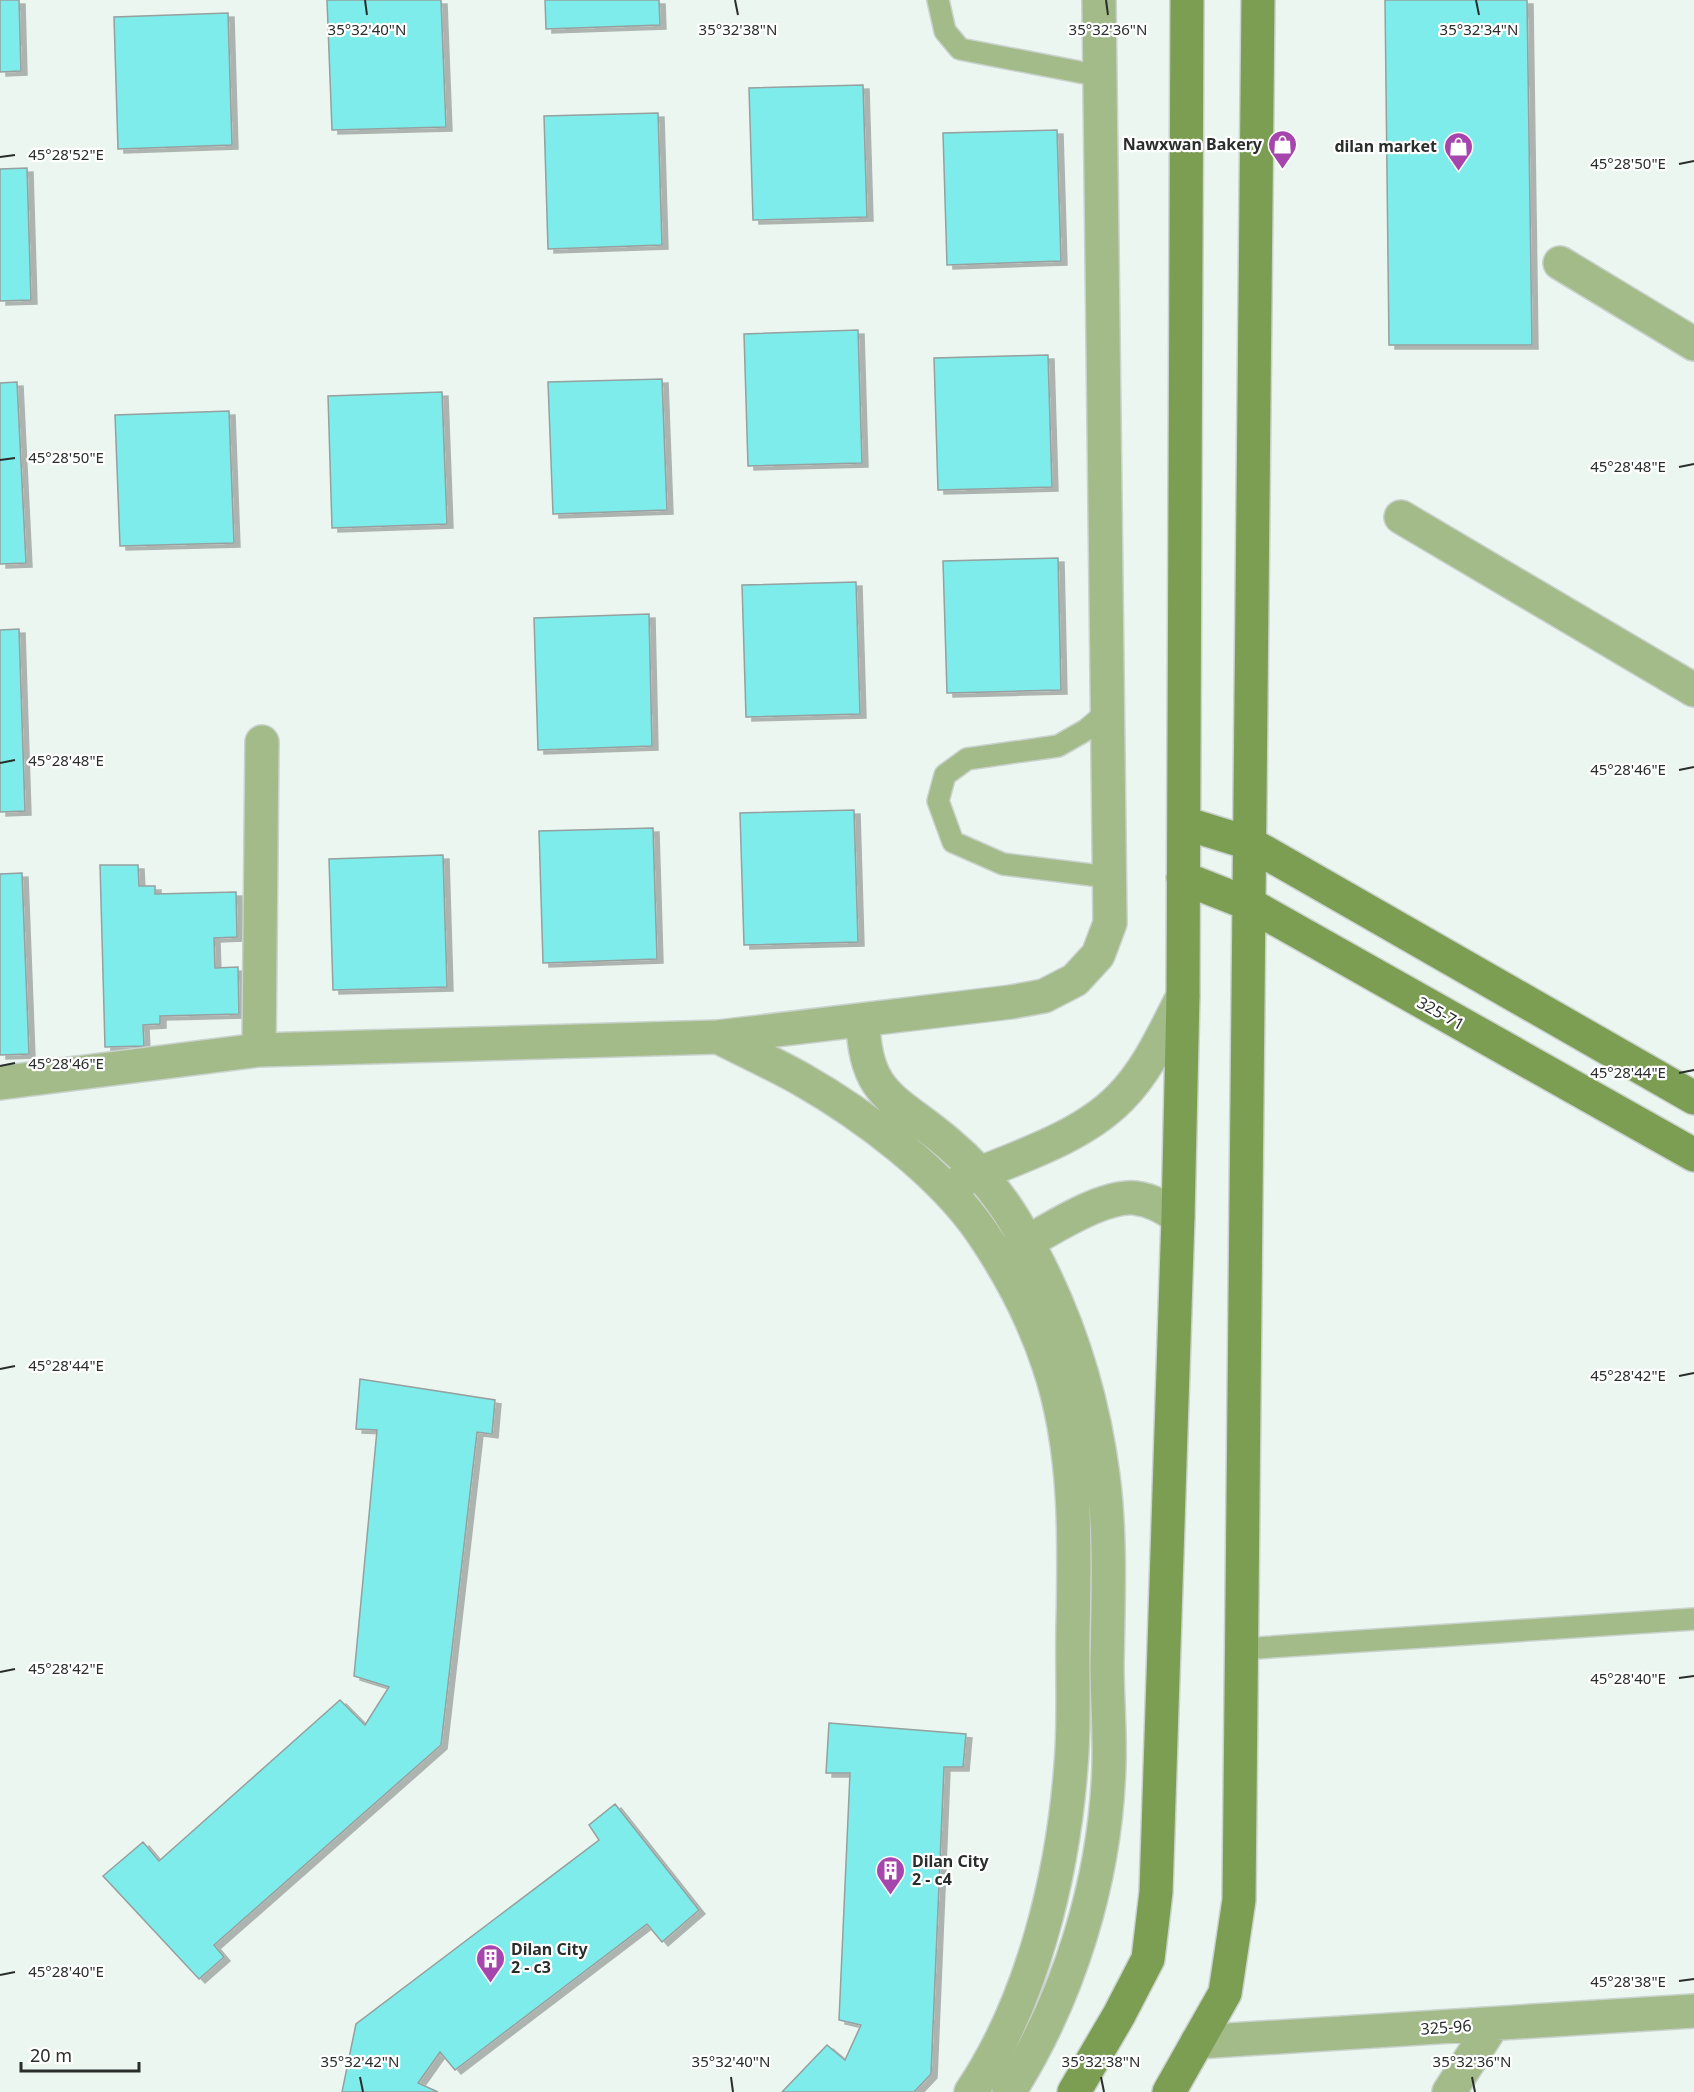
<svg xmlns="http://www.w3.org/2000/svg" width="1694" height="2092" viewBox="0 0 1694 2092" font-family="'Noto Sans',sans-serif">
	<defs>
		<filter id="shadow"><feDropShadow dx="6" dy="4" stdDeviation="0" flood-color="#0004"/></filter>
	</defs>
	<rect width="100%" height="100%" fill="#ecf6f0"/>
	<path fill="#7eeceb" stroke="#95a09f" stroke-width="1.5" filter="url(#shadow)" d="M0,0H19L21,71L0,72Z
		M327,0H441L446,127L332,130Z
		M545,0H659L660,25L546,29Z
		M1385,0H1527L1532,345H1389Z
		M228,13L232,145L118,149L114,17Z
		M863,85L867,217L753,220L749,88Z
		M658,113L662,245L548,249L544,116Z
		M1057,130L1061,261L947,265L943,133Z
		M27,168L31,300L0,301V169Z
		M858,330L862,463L748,466L744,334Z
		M1048,355L1052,487L938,490L934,358Z
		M662,379L667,510L553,514L548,382Z
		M17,382L26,563L0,564V383Z
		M442,392L447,524L332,528L328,396Z
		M229,411L234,543L120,546L115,415Z
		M1058,558L1061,690L947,693L943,561Z
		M856,582L860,714L746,717L742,585Z
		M649,614L652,746L538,750L534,618Z
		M19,629L25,811L0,812V630Z
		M854,810L858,942L744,945L740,813Z
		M653,828L657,959L543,963L539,831Z
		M443,855L447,987L333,990L329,859Z
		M100,865H138L139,886H155V894L236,892L237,937L214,938L215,968L238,967L239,1014L160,1016V1024L143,1025L144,1046L105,1047Z
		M22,873L29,1054L0,1055V874Z
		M360,1379L495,1400L492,1434L477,1432L441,1745L214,1945L224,1957L199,1979L103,1876L143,1842L159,1861L340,1700L365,1725L389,1687L354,1676L377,1430L356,1429Z
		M829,1723L966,1734L963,1767H944L931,2074L914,2092H782L827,2045L845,2060L861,2025L839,2020L850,1773H826Z
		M615,1804L699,1910L662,1942L647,1924L455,2070L440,2052L418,2083L438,2092H342L356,2024L599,1840L589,1825Z"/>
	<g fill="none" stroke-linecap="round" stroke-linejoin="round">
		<defs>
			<path id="lane" d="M938,0L945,31L960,49L1100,76
				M1107,712L1086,730L1058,746L967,759L945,775L938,801L953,842L1003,864L1108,877
				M1241,1649L1694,1619"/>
			<path id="street" d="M1560,263L1694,344
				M1401,517L1694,690
				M863,1020C864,1097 897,1099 948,1143C973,1164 995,1189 1013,1218C1061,1297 1091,1384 1103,1476C1111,1538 1108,1602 1107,1664C1107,1697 1110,1731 1109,1764C1106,1878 1070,1996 1009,2092
				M718,1037C746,1051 774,1064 801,1079C864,1115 942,1173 983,1234C1010,1274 1034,1320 1049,1366C1077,1449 1075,1543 1073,1629C1072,1674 1075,1720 1071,1765C1063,1874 1033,2000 971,2092
				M259,1050L262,742
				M0,1083L259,1050L718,1037L1011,1002L1044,996L1075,980L1098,955L1110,923L1099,0
				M961,1181C1012,1159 1080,1139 1120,1098C1148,1070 1165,1031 1183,996
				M1007,1254C1040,1236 1099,1195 1135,1198C1152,1200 1165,1208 1178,1217
				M1197,2042L1694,2011
				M1449,2092L1493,2024"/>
			<path id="secondary" d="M1184,823L1249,843L1694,1098
				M1183,878L1249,904L1694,1155
				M1074,2092L1119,2015L1148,1959L1156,1892L1178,1217L1183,996L1187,0
				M1169,2092L1225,1993L1239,1900L1258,0"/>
		</defs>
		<use href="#lane" stroke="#c9d2cd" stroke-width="24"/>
		<use href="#street" stroke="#c9d2cd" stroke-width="36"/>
		<use href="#secondary" stroke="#c9d2cd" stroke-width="36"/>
		<use href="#lane" stroke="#a3ba89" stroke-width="21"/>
		<use href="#street" stroke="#a3ba89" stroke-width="33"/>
		<use href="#secondary" stroke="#7c9e52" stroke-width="33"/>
	</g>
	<path fill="none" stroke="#292d2b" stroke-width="2" d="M365,0L367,15M735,0L738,15M1106,0L1108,15M1476,0L1479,15M0,157L15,155M1679,164L1694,161M0,460L15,458M1679,467L1694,464M0,763L15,760M1679,770L1694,767M0,1066L15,1063M1679,1073L1694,1070M0,1369L15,1366M1679,1376L1694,1373M0,1672L15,1669M1679,1678L1694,1676M0,1975L15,1972M1679,1981L1694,1979M360,2077L363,2092M731,2077L733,2092M1101,2077L1104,2092M1472,2077L1475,2092"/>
	<defs>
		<symbol id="shop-pin" viewBox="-11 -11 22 30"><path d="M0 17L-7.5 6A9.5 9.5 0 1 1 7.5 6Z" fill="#a645ac" stroke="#fff"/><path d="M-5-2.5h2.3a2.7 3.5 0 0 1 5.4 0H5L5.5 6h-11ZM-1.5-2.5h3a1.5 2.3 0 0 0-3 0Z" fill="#fff"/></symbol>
		<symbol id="building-pin" viewBox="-11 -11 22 30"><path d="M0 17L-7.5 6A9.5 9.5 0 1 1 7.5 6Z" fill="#a645ac" stroke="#fff"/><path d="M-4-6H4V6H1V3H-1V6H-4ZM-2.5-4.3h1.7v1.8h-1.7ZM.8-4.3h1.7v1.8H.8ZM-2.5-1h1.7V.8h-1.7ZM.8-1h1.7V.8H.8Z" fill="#fff"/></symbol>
	</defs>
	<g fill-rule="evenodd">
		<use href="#shop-pin" x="1266" y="128" width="33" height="45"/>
		<use href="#shop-pin" x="1442" y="130" width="33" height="45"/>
		<use href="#building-pin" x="874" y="1854" width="33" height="45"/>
		<use href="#building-pin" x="474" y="1942" width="33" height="45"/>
	</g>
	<g text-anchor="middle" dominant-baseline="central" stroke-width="4.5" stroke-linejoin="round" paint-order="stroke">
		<g font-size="16" font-weight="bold" fill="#292d2b" stroke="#fff" text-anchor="end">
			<text x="1262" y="144">Nawxwan Bakery</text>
			<text x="1437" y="146">dilan market</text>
			<text x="912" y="1861" text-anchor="start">Dilan City<tspan x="912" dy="18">2 - c4</tspan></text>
			<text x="511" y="1949" text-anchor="start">Dilan City<tspan x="511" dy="18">2 - c3</tspan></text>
		</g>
		<g font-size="16" fill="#292d2b" stroke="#fff">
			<text transform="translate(1441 1013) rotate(29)">325-71</text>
			<text transform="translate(1446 2027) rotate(-4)">325-96</text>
		</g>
	</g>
	<g font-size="15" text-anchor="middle" fill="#292d2b" stroke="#fff" stroke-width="4.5" stroke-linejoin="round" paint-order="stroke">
		<text x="1479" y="35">35°32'34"N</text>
		<text x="367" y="35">35°32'40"N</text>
		<text x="738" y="35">35°32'38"N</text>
		<text x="1108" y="35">35°32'36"N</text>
		<text x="66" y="160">45°28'52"E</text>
		<text x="1628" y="169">45°28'50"E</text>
		<text x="66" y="463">45°28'50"E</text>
		<text x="1628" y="472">45°28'48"E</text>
		<text x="66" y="766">45°28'48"E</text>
		<text x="1628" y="775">45°28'46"E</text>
		<text x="66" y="1069">45°28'46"E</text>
		<text x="1628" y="1078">45°28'44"E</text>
		<text x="66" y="1371">45°28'44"E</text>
		<text x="1628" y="1381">45°28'42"E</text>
		<text x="66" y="1674">45°28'42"E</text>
		<text x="1628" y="1684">45°28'40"E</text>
		<text x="66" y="1977">45°28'40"E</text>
		<text x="1628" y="1987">45°28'38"E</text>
		<text x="360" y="2067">35°32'42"N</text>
		<text x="731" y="2067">35°32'40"N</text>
		<text x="1101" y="2067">35°32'38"N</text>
		<text x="1472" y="2067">35°32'36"N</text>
	</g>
	<path d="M21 2062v9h118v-9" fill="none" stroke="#292d2b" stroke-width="3"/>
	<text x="30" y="2062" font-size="18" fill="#292d2b" stroke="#ffffff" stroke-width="4.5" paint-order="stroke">20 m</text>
</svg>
